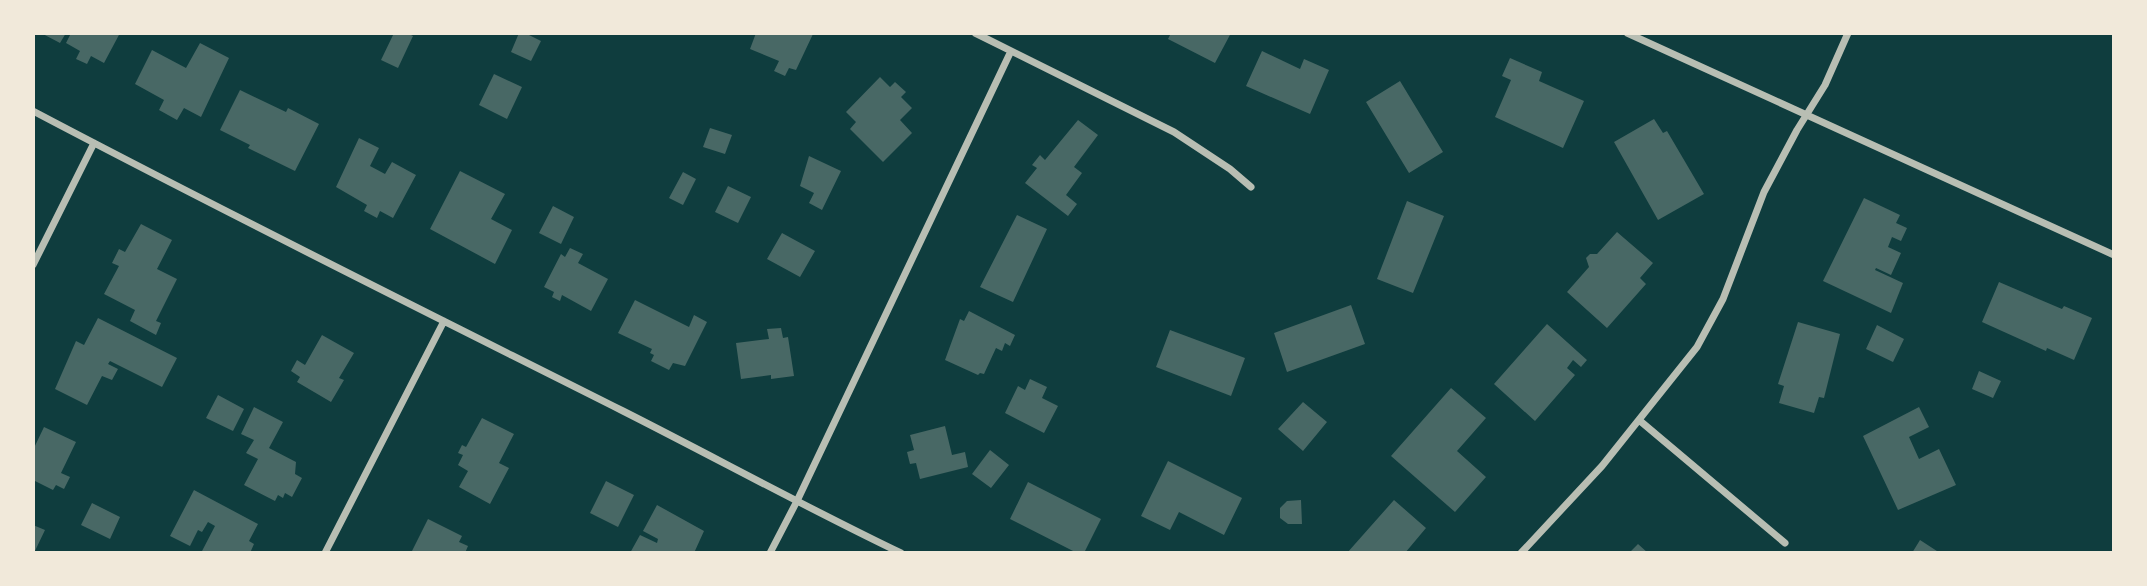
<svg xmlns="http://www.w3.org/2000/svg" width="2147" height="586" viewBox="0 0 2147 586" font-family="'Source Sans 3',sans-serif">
	<rect width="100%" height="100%" fill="#0f3d3e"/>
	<path fill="#486865" d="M41,33H66L60,43Z
		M71,33H120L104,63L91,56L87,64L76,59L80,51L66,43Z
		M394,33H407L413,36L398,68L381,60Z
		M519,33H525L541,41L531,61L511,52Z
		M756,33H811L813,34L796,70L789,68L785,76L774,71L779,61L750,49Z
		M1171,33H1231L1215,63L1168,39Z
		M200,43L229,58L201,117L184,108L177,120L159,110L164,100L135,84L152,50L186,68Z
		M1262,51L1300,69L1304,59L1329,70L1310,114L1246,86Z
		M1510,58L1542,72L1539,81L1584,101L1563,148L1495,117L1511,80L1502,76Z
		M494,74L522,87L507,119L479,105Z
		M880,77L890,87L895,82L906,92L901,97L912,108L900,120L912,133L883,162L850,129L856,122L846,112Z
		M1400,81L1443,152L1409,173L1366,102Z
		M240,90L286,112L288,108L319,124L295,171L248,148L250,145L220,130Z
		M1654,119L1663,133L1667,131L1704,194L1658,220L1614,142Z
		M1078,120L1098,135L1074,167L1082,173L1066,195L1077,204L1068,216L1025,183L1037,168L1032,165L1040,155L1045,160Z
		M710,128L732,135L725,154L703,147Z
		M359,138L379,148L370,166L385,174L392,162L416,175L393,218L380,211L377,218L364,211L367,205L336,187Z
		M809,156L841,171L822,210L809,203L814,193L800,186Z
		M460,171L505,194L491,219L512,230L495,264L430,229Z
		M683,172L696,179L683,205L669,198Z
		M728,186L751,197L738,223L715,212Z
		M1864,198L1900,215L1896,223L1907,228L1901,241L1892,237L1888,247L1901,253L1891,275L1876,268L1875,270L1903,283L1891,313L1823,281Z
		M1407,201L1444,216L1413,293L1377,279Z
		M553,206L574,217L561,244L539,233Z
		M1017,215L1047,229L1013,302L980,287Z
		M141,224L172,240L157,269L177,279L156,321L161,323L156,335L130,321L135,310L104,294L119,266L112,263L119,249L125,252Z
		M1617,232L1653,263L1640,278L1646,284L1607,328L1567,292L1589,267L1586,258L1590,254H1597Z
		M782,233L815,251L800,277L767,259Z
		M570,248L583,254L578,263L608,279L591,311L562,295L560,301L552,297L554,292L544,287L561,254L565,257Z
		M1999,282L2062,309L2064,306L2092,318L2074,360L2047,348L2046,351L1982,322Z
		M635,300L689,327L694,315L707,322L685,366L673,363L669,370L651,361L654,355L650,353L652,349L618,333Z
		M1351,305L1365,344L1287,372L1274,333Z
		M969,311L1015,335L1010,346L1005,343L1002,351L996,348L984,374L980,373L978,375L945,360L960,319L964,321Z
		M98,318L177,358L162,387L110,361L108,364L118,369L112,380L102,376L87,405L55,389L76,341L84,345Z
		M1798,322L1840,334L1824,398L1819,397L1814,413L1779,403L1784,386L1778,384Z
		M1547,324L1587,360L1581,367L1573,360L1567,368L1575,375L1535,421L1494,384Z
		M1877,325L1904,339L1893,362L1866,349Z
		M781,328L783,338L788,337L794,376L771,379V375L741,379L736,343L769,339L767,329Z
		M1170,330L1245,358L1231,396L1156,367Z
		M322,335L354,353L339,378L344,380L331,402L297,382L300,377L291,371L297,360L305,365Z
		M1979,371L2001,381L1993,398L1972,389Z
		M1030,379L1047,387L1042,398L1058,406L1044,433L1005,413L1018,386L1025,390Z
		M1451,388L1486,418L1457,451L1486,477L1455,512L1391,456Z
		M218,395L244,409L233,431L206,418Z
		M1303,402L1327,422L1303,451L1278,429Z
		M254,407L283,422L269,448L296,462L295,474L302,478L292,497L285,493L283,498L278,495L275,501L244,485L258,459L246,453L254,440L241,434Z
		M1919,407L1929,427L1909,437L1919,459L1939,449L1956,485L1898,510L1863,436Z
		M482,418L514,434L499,463L509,468L490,504L459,487L468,471L458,465L463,455L458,453L462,445L466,447Z
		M945,426L952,455L965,452L968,467L920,479L916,463L910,464L907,452L914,450L910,435Z
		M44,427L76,442L61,473L70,477L64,489L56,485L53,490L33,480V450Z
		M990,450L1009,465L991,488L972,474Z
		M1168,461L1242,498L1224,535L1179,512L1170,530L1141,516Z
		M606,481L634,495L618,527L590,513Z
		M1028,482L1101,519L1084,553H1077L1010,519Z
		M194,490L258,524L249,541L254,544L250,553H201L215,526L208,522L202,532L198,530L190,546L170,536Z
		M1301,500L1302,524H1288L1280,518V508L1287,501Z
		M1394,500L1426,528L1405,553H1347Z
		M92,503L120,517L110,539L81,525Z
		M657,505L704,531L694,553H630L640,535L657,543L658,539L643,531Z
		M428,519L462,536L459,542L468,546L465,553H411Z
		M33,525L45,530L34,553H33Z
		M1920,540L1940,553H1912Z
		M1638,544L1648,553H1629Z"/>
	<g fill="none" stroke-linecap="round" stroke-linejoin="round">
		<path stroke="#b8beb3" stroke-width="7" d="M975,33L1174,132L1230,169L1251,187
			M1627,33L2114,255
			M33,111C228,214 426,312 623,411C716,458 807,508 901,553
			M33,265L94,143
			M1639,420L1785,543
			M325,553L444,321
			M770,553L797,501L1011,51
			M1521,553L1602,466L1697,347L1723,299L1764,192L1797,130L1825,85L1848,33"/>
	</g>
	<rect width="2147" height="586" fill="none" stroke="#f1e9da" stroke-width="70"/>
</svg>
